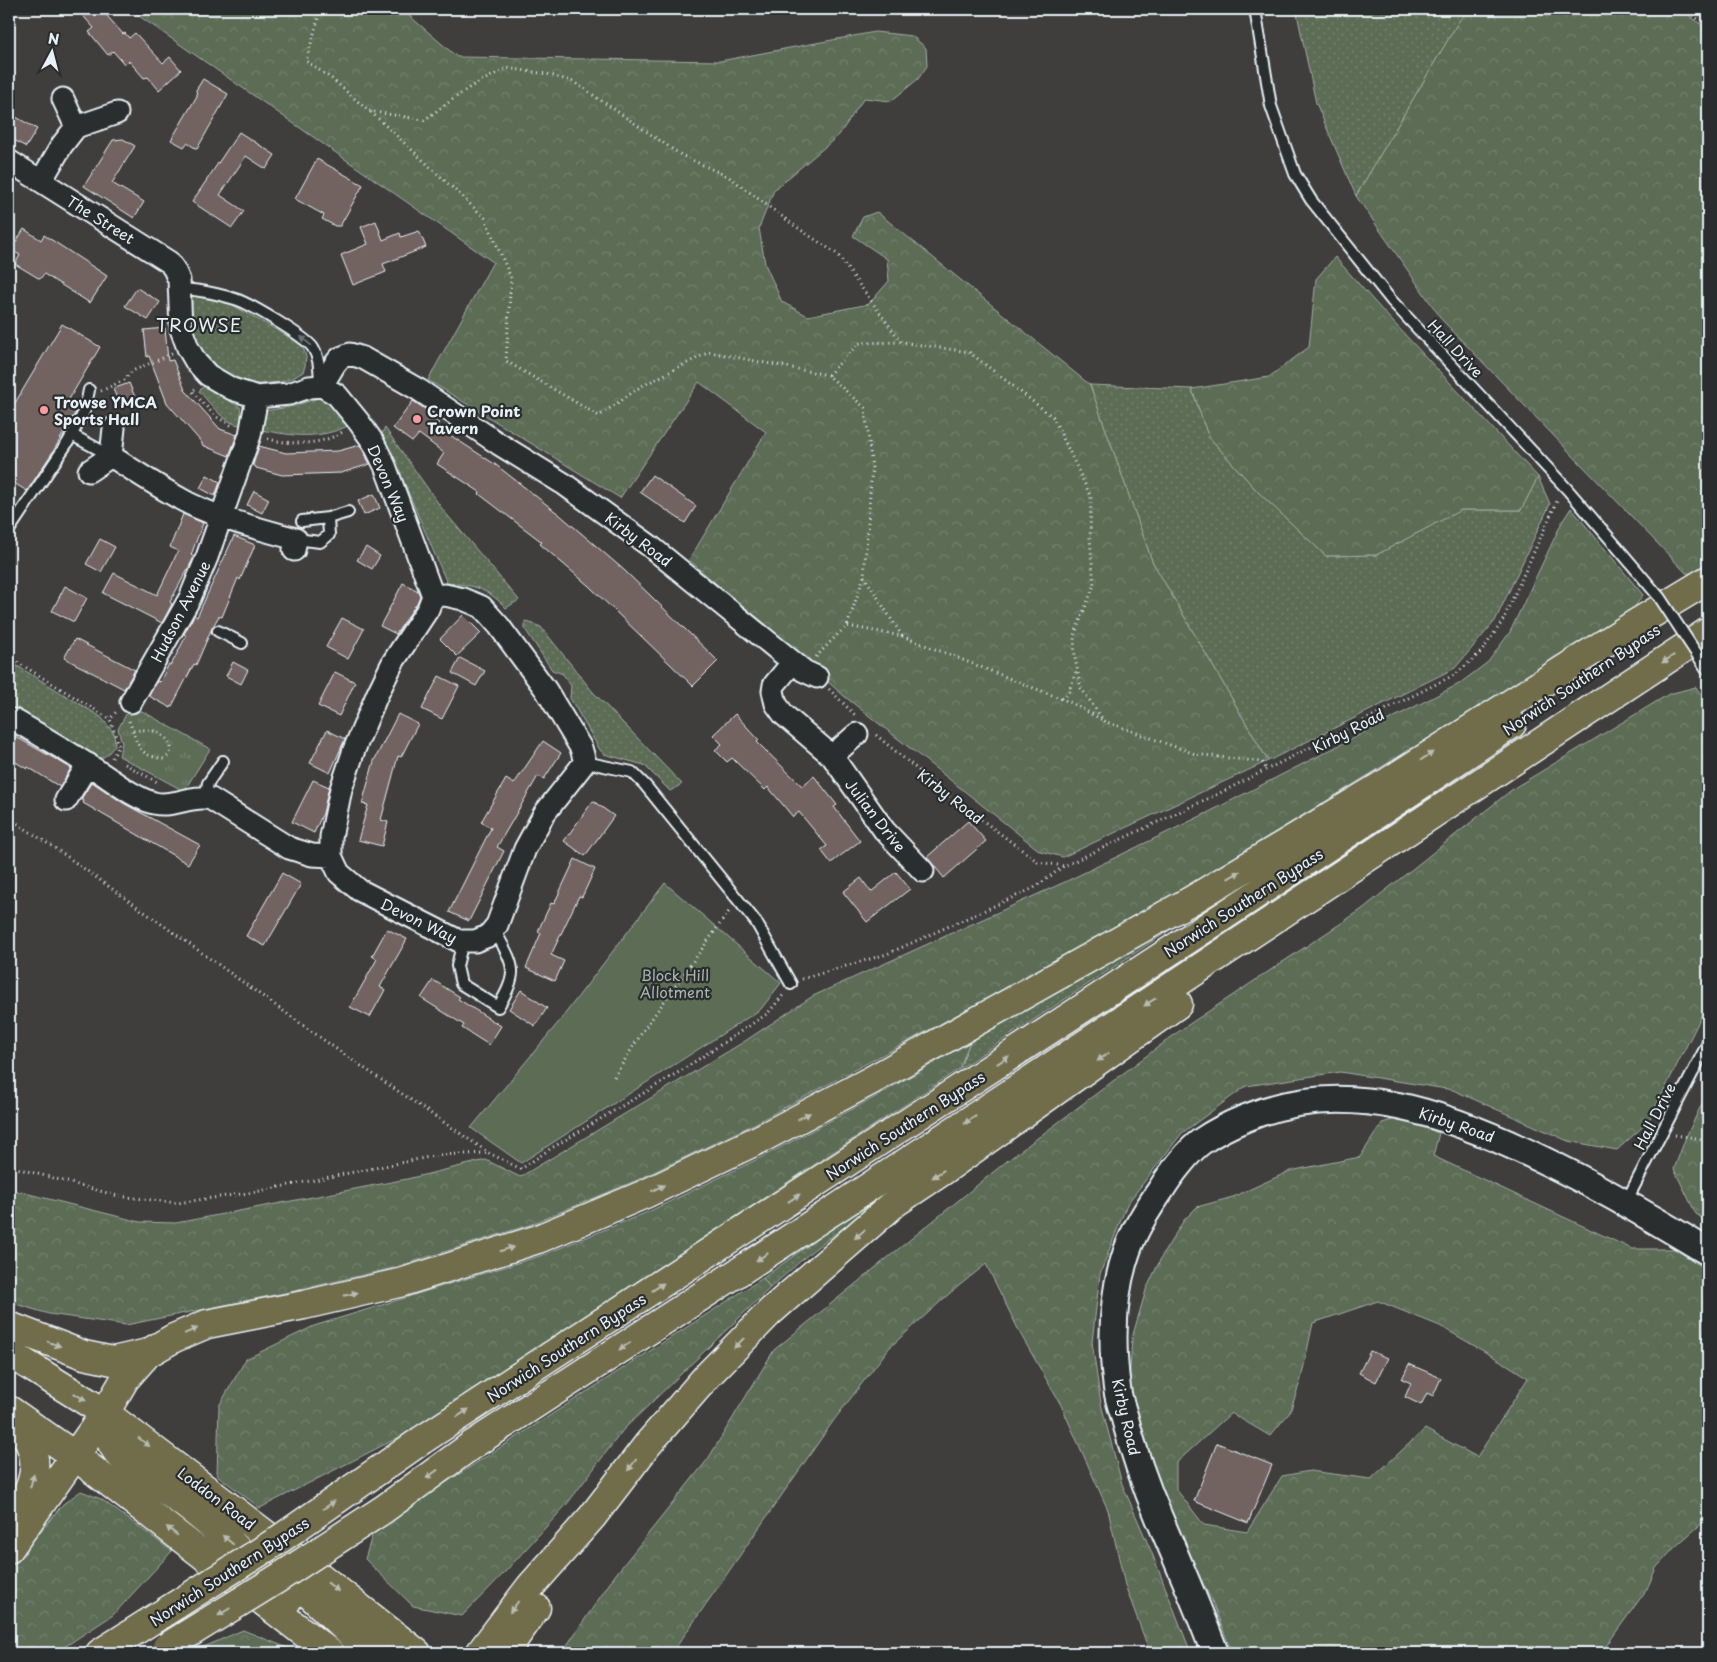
<svg xmlns="http://www.w3.org/2000/svg" width="1717" height="1662" viewBox="0 0 1717 1662" font-family="'Playpen Sans',sans-serif">
	<defs>
		<pattern id="grass-dots" width="8" height="8" patternUnits="userSpaceOnUse" patternTransform="scale(1.25)"><rect width="8" height="8" fill="#5c6c55"/><path d="M2 2h.1M6 6h.1" fill="none" stroke="#73816e" stroke-width="1.8" stroke-linecap="round"/></pattern>
		<pattern id="forest-crowns" width="20" height="18" patternUnits="userSpaceOnUse" patternTransform="scale(1.25)"><rect width="20" height="18" fill="#5c6c55"/><path d="M2 6a3 3 0 1 1 6 0M12 15a3 3 0 1 1 6 0" fill="none" stroke="#73816e"/></pattern>
		<pattern id="park-tufts" width="24" height="20" patternUnits="userSpaceOnUse" patternTransform="scale(1.25)"><rect width="24" height="20" fill="#5c6c55"/><path d="M3 7l-1-3M5 7V3M7 7l1-3M15 17l-1-3M17 17v-4M19 17l1-3" fill="none" stroke="#73816e"/></pattern>
	</defs>
	<rect width="100%" height="100%" fill="#403e3d"/>
	<filter id="ink" filterUnits="userSpaceOnUse"><feTurbulence type="fractalNoise" baseFrequency=".02" numOctaves="2"/><feDisplacementMap in="SourceGraphic" scale="10" xChannelSelector="R" yChannelSelector="G"/><feConvolveMatrix kernelMatrix="1 2 1 2 8 2 1 2 1" color-interpolation-filters="sRGB"/></filter>
	<g filter="url(#ink)">
		<path fill="url(#grass-dots)" stroke="#a2aea6" d="M1296,9H1470L1459,21L1356,196L1316,103Z
			M193,296L229,303L289,337L303,347L306,357L305,366L303,372L293,378L280,382L259,384L244,383L205,361L194,341L189,318L190,299Z
			M1090,385L1192,389L1208,436L1258,492L1326,556L1376,555L1460,510H1521L1538,477L1550,504L1495,621L1455,668L1268,761L1152,561Z
			M204,386L240,407L241,412L240,425C223,423 210,403 199,391Z
			M318,398H324L328,401L350,425C318,440 295,436 261,430L265,411L294,406Z
			M385,428L443,510L519,600L506,608C487,588 474,585 447,583L392,454L380,436Z
			M525,621L541,627L593,692L682,784L670,791L644,765L604,754L600,750L570,698L571,686L563,674L552,670L525,629Z
			M9,661L101,717L114,733L115,745C109,753 104,760 93,759L9,708Z
			M1197,908L1199,911L959,1069L970,1042Z
			M886,1192L888,1194L812,1251L770,1288L763,1278L839,1223Z"/>
		<path fill="url(#forest-crowns)" stroke="#a2aea6" fill-rule="evenodd" d="M129,9H405V12L457,57L720,61L875,32L912,36L926,48L927,66L918,79L891,101L864,98L839,135L774,190L759,228L765,264L782,302L808,316L869,304L889,281L887,259L853,236L863,217L877,212L1090,385L1152,561L1268,761L1063,857L1040,851L844,696L689,560L766,432L699,382L620,498L428,380L493,262Z
			M1470,9H1681L1708,30V569L1701,574L1686,573L1443,321L1356,196L1459,21Z
			M1335,257L1381,309L1538,477L1521,510H1461L1376,555L1326,556L1258,492L1208,436L1192,389L1269,377L1309,347L1316,279Z
			M1571,508L1643,595L1629,615L1124,925L752,1125L635,1181L529,1225L393,1268L294,1291L126,1325L49,1314L9,1302V1189L140,1222L176,1223L407,1179L486,1160L520,1177L742,1043L813,996L1067,881L1207,813L1459,684L1488,662L1510,632L1562,522Z
			M1696,687L1708,705V999L1697,1025L1648,1122L1617,1150L1568,1141L1453,1090L1340,1072L1246,1086L1182,1133L1127,1204L1100,1274L1092,1342L1101,1404L1122,1484L1151,1551L1191,1653H1150L1125,1585L1108,1510L1061,1405L1021,1335L986,1264L950,1293L889,1348L834,1420L672,1653H563V1651L616,1574L708,1459L774,1350L1007,1161L1182,1029L1361,910L1514,788L1669,694Z
			M970,1042L959,1069L413,1430L260,1508L217,1475L219,1406L246,1359L314,1326L543,1255L650,1211L766,1155L877,1096Z
			M1708,1091V1222L1696,1214L1674,1169L1686,1137Z
			M1399,1118L1439,1133L1433,1156L1632,1249H1675L1708,1271V1518L1675,1547L1656,1568L1647,1589L1601,1653H1232L1212,1601L1181,1542L1154,1473L1129,1386L1132,1338L1146,1290L1163,1254L1184,1220L1197,1207L1233,1197L1290,1171L1360,1157L1382,1123ZM1378,1301L1440,1326L1506,1364L1528,1378L1477,1457L1425,1429L1371,1479L1310,1471L1282,1476L1247,1532L1204,1525L1176,1489V1463L1231,1413L1270,1436L1290,1412L1301,1379L1313,1323Z
			M763,1278L770,1288L623,1430L567,1504L504,1573L462,1616L413,1606L365,1559L374,1529Z
			M81,1491L101,1499L172,1551L113,1615L55,1653H9V1570L63,1504Z
			M243,1630L300,1653H190Z"/>
		<path fill="url(#park-tufts)" stroke="#a2aea6" d="M131,705L210,749L184,791L119,756L122,743L118,729Z"/>
		<path fill="#5c6c55" stroke="#a2aea6" d="M665,883L781,983L761,1009L521,1163L471,1128L558,1023Z"/>
		<path fill="#726460" stroke="#e8f1f8" d="M77,9H101L123,34L125,33L129,38L135,33L163,63L170,57L181,70L159,90L148,77L144,78L129,61L125,65L113,51L108,55L89,32L94,28Z
			M203,79L228,94L197,149L187,143L184,147L171,140L197,96L196,90Z
			M9,113L37,129L26,147L9,137Z
			M239,132L275,155L266,169L246,156L220,195L244,211L232,228L192,202Z
			M123,139L135,146L112,183L144,202L134,218L84,186L113,140Z
			M317,159L363,185L340,226H335L322,219L324,215L295,199Z
			M376,221L383,240L400,233L401,237L419,231L426,247L383,264L386,272L353,285L341,255L368,244L361,227Z
			M24,229L41,240L44,235L107,276L90,303L44,274L40,279L15,264L20,255L11,250Z
			M137,288L160,302L148,320L125,306Z
			M62,324L100,347L68,401L78,408L54,450L27,491L9,480V413Z
			M165,328L168,361L173,360L185,390L220,429L237,435L229,456L202,445V443L167,403L149,356L147,357L144,330Z
			M129,383L135,397L119,403L113,389Z
			M413,401L431,413L429,416L439,423L436,426L496,465L560,515L624,570L718,661L693,686L589,586L540,544L542,542L479,494L480,492L437,464L444,453L419,434L412,442L393,428Z
			M360,445L370,464L341,473L282,475L256,468V467L253,465L259,446L286,453L338,451Z
			M207,475L220,482L215,496L200,488Z
			M652,475L696,506L685,523L640,492Z
			M254,491L269,499L262,513L247,505Z
			M374,494L380,508L364,515L358,501Z
			M183,514L203,523L191,555L194,557L192,561L170,602L172,604L162,623L103,593L114,573L157,595L178,551L170,547Z
			M234,536L255,545L240,580L238,578L222,617L219,616L212,628L196,665L194,664L171,708L149,696L157,681L160,682L169,664L171,665L186,636L184,634L194,615L197,617Z
			M100,539L115,547L101,572L86,564Z
			M366,547L380,556L372,569L357,560Z
			M403,583L418,591L420,596L417,603L396,634L380,626Z
			M65,586L87,598L74,622L52,611Z
			M463,615L481,633L457,656L440,639Z
			M342,618L364,629L348,659L326,647Z
			M75,639L135,670L124,689L64,658Z
			M460,658L485,671L476,686L452,673Z
			M233,662L248,670L241,684L226,676Z
			M335,672L355,682L339,716L318,706Z
			M439,676L459,686L442,719L422,709Z
			M398,714L418,724L401,757L398,756L381,820L388,822L382,846L358,840L368,805L362,804L374,761Z
			M735,714L759,740L757,742L802,786L814,776L837,805L834,807L860,841L831,863L821,850L827,846L799,812L793,817L768,787L765,790L732,758L727,762L715,750L722,744L713,735Z
			M327,730L345,739L330,773L310,763Z
			M9,733L71,768L60,787L28,767L27,769L9,758Z
			M543,741L561,753L544,779L538,776L497,847L504,851L469,921L449,912L491,828L481,822L506,779L514,784Z
			M313,780L329,787L323,813L314,833L292,822Z
			M92,782L123,803L200,845L188,864L83,803L84,801L81,799Z
			M593,801L614,816L585,856L564,841Z
			M968,821L986,841L944,878L927,857Z
			M575,859L595,869L582,897L579,896L551,955L564,961L555,981L526,968L541,933L538,931L551,903L554,904Z
			M896,872L910,889L867,922L843,892L861,878L871,892Z
			M282,873L301,884L265,946L246,936Z
			M387,929L407,939L380,987L385,990L370,1017L350,1007L377,959L372,956Z
			M433,980L460,997L458,999L501,1026L489,1045L462,1028L464,1025L421,998Z
			M521,990L547,1008L535,1026L509,1009Z
			M1370,1351L1388,1358L1376,1382L1359,1373Z
			M1409,1364L1441,1378L1433,1396L1427,1393L1421,1405L1405,1397L1411,1383L1402,1379Z
			M1217,1443L1272,1465L1248,1523L1194,1501Z"/>
		<g fill="none" stroke-linecap="round" stroke-linejoin="round">
			<defs>
				<path id="service" d="M1255,9L1271,106L1295,174L1311,200L1391,300L1567,489L1617,547
					M178,289C197,289 218,294 235,299C249,303 306,337 313,348C320,359 319,370 320,382
					M72,435L111,456
					M302,521L328,518
					M9,530L68,442L85,410L89,390
					M296,539L320,542L329,535L328,518L348,512
					M218,631L242,643
					M585,762L632,772L645,785L756,922L791,984
					M205,797L208,783L223,761
					M463,941L457,966L461,984L498,1007C521,970 513,965 494,929
					M1626,1202L1708,1043"/>
				<path id="minor" d="M63,99L76,127
					M9,161L169,262L174,269L179,280L181,329L188,348L196,362L208,375L232,389L257,397L289,394L309,387L322,386L337,395L359,422L373,442L385,466L433,596L428,609L393,662L377,695L354,750L341,789L331,837V856L339,873L359,890L459,941H475L488,936L497,925L525,849L544,814L585,762L581,748L546,690L499,626L482,607L463,599L445,595L433,596
					M41,181L62,145L76,127L117,113
					M322,386L335,364L340,358L350,354L363,358L419,390L499,444L564,484L650,546L804,671L817,677
					M114,428L111,456C137,473 163,490 190,504C224,520 260,529 296,539L294,550
					M89,471L111,456
					M793,662L774,685L773,691L776,704L784,715L832,756L884,830L923,871
					M131,702L190,598L207,557L250,435L257,397
					M14,720C40,735 66,750 90,766C109,777 133,798 154,803C173,808 192,794 211,799L289,848L312,855L331,856
					M832,756L857,734
					M66,800L88,764"/>
				<path id="tertiary" d="M1215,1653C1198,1608 1179,1564 1160,1520C1145,1485 1133,1451 1124,1415C1121,1406 1118,1397 1117,1388C1111,1343 1112,1294 1127,1251C1135,1228 1149,1207 1162,1188C1170,1175 1189,1150 1202,1141C1215,1132 1231,1124 1246,1118C1347,1075 1451,1115 1543,1160C1600,1187 1654,1219 1708,1252"/>
				<path id="trunk" d="M9,1326L84,1355L113,1361L148,1353
					M9,1353L105,1413L281,1546L417,1653
					M9,1410L75,1456L330,1653
					M105,1413C107,1430 108,1442 120,1455C139,1475 165,1489 187,1506C224,1534 256,1566 287,1601
					M12,1418C44,1451 39,1481 14,1515
					M422,1440L1219,919L1512,724
					M472,1445L837,1208L1708,632
					M9,1549L105,1413L125,1379L148,1353L174,1338L207,1324L304,1305L403,1282L538,1239L645,1194L762,1138L872,1080L1192,900L1386,783L1635,624L1708,580
					M289,1560L311,1596L356,1639L374,1653
					M100,1653L127,1636
					M480,1653L530,1587L592,1517L648,1444L708,1375L771,1311L896,1202L944,1170L1178,1004
					M508,1653L514,1639L536,1608"/>
			</defs>
			<use href="#service" stroke="#e8f1f8" stroke-width="14"/>
			<use href="#minor" stroke="#e8f1f8" stroke-width="25"/>
			<use href="#tertiary" stroke="#e8f1f8" stroke-width="30"/>
			<use href="#trunk" stroke="#e8f1f8" stroke-width="31"/>
			<path stroke="#e8f1f8" stroke-width="3" stroke-dasharray="1 4" stroke-linecap="butt" d="M321,9L306,61L332,79L369,111L424,120L470,87L507,68L547,74L574,82L681,155L729,177L795,226L837,254L901,342L969,352L1053,417L1091,497L1090,538L1094,585L1074,636L1075,658L1081,688L1104,721L1195,754L1262,762L1267,770
				M1685,9L1708,27
				M371,112L485,218L511,278L506,361L599,416L640,387L709,352L828,375L865,408L872,468L864,576L847,626
				M828,375L859,343L900,342
				M195,389L192,391L215,416L234,427
				M101,391L124,380L132,371L172,354
				M102,399L106,412
				M268,439C293,445 321,446 344,431
				M864,576L902,636
				M9,657L110,719
				M816,657L836,636L847,626L902,636L1072,703L1102,720
				M829,689L855,715
				M1061,698L1068,694L1077,669
				M129,721C139,744 134,754 164,759C179,750 167,735 154,731C147,729 140,730 133,731
				M876,735L947,794L1038,862L1064,866L1224,791L1456,674L1482,651L1502,622L1558,499
				M112,758L119,746L110,719L116,712
				M125,764L159,783
				M9,818L62,853L342,1053L489,1153L521,1169L550,1149L679,1072L767,1014L785,993
				M802,979L887,954L1034,888L1064,866
				M614,1077L645,1028L730,910
				M1675,1135L1702,1139L1708,1137
				M9,1166L118,1196L177,1203L255,1192L439,1155L489,1153"/>
			<use href="#service" stroke="#2a2d2e" stroke-width="10"/>
			<use href="#minor" stroke="#2a2d2e" stroke-width="21"/>
			<use href="#tertiary" stroke="#2a2d2e" stroke-width="26"/>
			<use href="#trunk" stroke="#716d4b" stroke-width="28"/>
			<defs>
				<path id="service-bridge" d="M1617,547L1660,598L1708,671"/>
				<path id="trunk-bridge" d="M127,1636L277,1541L422,1440
					M167,1647L277,1579L384,1509L472,1445"/>
			</defs>
			<use href="#service-bridge" stroke="#e8f1f8" stroke-width="14" stroke-linecap="butt"/>
			<use href="#trunk-bridge" stroke="#e8f1f8" stroke-width="31" stroke-linecap="butt"/>
			<use href="#service-bridge" stroke="#2a2d2e" stroke-width="10"/>
			<use href="#trunk-bridge" stroke="#716d4b" stroke-width="28"/>
		</g>
		<defs><path id="oneway-solid" d="M-6-.8H1V-3.2L6.5 0L1 3.2V.8H-6Z" transform="scale(1.25)"/></defs>
		<use fill="#6c7275" href="#oneway-solid" transform="translate(306 341) rotate(-140)"/>
		<g fill="#b8bcb3">
			<use href="#oneway-solid" transform="translate(1668 659) rotate(147)"/>
			<use href="#oneway-solid" transform="translate(1427 756) rotate(-33)"/>
			<use href="#oneway-solid" transform="translate(1234 875) rotate(-31)"/>
			<use href="#oneway-solid" transform="translate(1150 1002) rotate(147)"/>
			<use href="#oneway-solid" transform="translate(1103 1057) rotate(145)"/>
			<use href="#oneway-solid" transform="translate(1003 1060) rotate(-33)"/>
			<use href="#oneway-solid" transform="translate(804 1116) rotate(-28)"/>
			<use href="#oneway-solid" transform="translate(970 1120) rotate(146)"/>
			<use href="#oneway-solid" transform="translate(938 1174) rotate(146)"/>
			<use href="#oneway-solid" transform="translate(658 1188) rotate(-26)"/>
			<use href="#oneway-solid" transform="translate(794 1198) rotate(-33)"/>
			<use href="#oneway-solid" transform="translate(860 1234) rotate(139)"/>
			<use href="#oneway-solid" transform="translate(507 1249) rotate(-18)"/>
			<use href="#oneway-solid" transform="translate(762 1257) rotate(147)"/>
			<use href="#oneway-solid" transform="translate(658 1287) rotate(-33)"/>
			<use href="#oneway-solid" transform="translate(351 1294) rotate(-13)"/>
			<use href="#oneway-solid" transform="translate(191 1331) rotate(-23)"/>
			<use href="#oneway-solid" transform="translate(739 1343) rotate(135)"/>
			<use href="#oneway-solid" transform="translate(54 1344) rotate(20)"/>
			<use href="#oneway-solid" transform="translate(625 1346) rotate(147)"/>
			<use href="#oneway-solid" transform="translate(80 1397) rotate(33)"/>
			<use href="#oneway-solid" transform="translate(463 1413) rotate(-33)"/>
			<use href="#oneway-solid" transform="translate(144 1442) rotate(37)"/>
			<use href="#oneway-solid" transform="translate(632 1465) rotate(127)"/>
			<use href="#oneway-solid" transform="translate(432 1474) rotate(144)"/>
			<use href="#oneway-solid" transform="translate(32 1481) rotate(-75)"/>
			<use href="#oneway-solid" transform="translate(329 1505) rotate(-35)"/>
			<use href="#oneway-solid" transform="translate(172 1531) rotate(-142)"/>
			<use href="#oneway-solid" transform="translate(228 1540) rotate(-140)"/>
			<use href="#oneway-solid" transform="translate(333 1587) rotate(38)"/>
			<use href="#oneway-solid" transform="translate(514 1607) rotate(127)"/>
			<use href="#oneway-solid" transform="translate(224 1612) rotate(148)"/>
		</g>
	</g>
	<g fill="#ff9aa2" stroke="#2a2d2e" stroke-width="2">
		<circle cx="44" cy="410" r="5"/>
		<circle cx="417" cy="419" r="5"/>
	</g>
	<g text-anchor="middle" dominant-baseline="central" stroke-width="4.5" stroke-linejoin="round" paint-order="stroke">
		<g font-size="15" fill="#e8f1f8" stroke="#2a2d2e">
			<text transform="translate(101 219) rotate(32)">The Street</text>
			<text transform="translate(1456 348) rotate(47)">Hall Drive</text>
			<text transform="translate(389 483) rotate(67)">Devon Way</text>
			<text transform="translate(639 539) rotate(37)">Kirby Road</text>
			<text transform="translate(180 611) rotate(-63)">Hudson Avenue</text>
			<text transform="translate(1581 679) rotate(-34)">Norwich Southern Bypass</text>
			<text transform="translate(1348 730) rotate(-27)">Kirby Road</text>
			<text transform="translate(951 796) rotate(38)">Kirby Road</text>
			<text transform="translate(876 815) rotate(52)">Julian Drive</text>
			<text transform="translate(1243 902) rotate(-33)">Norwich Southern Bypass</text>
			<text transform="translate(419 920) rotate(26)">Devon Way</text>
			<text transform="translate(1654 1116) rotate(-63)">Hall Drive</text>
			<text transform="translate(1457 1124) rotate(19)">Kirby Road</text>
			<text transform="translate(905 1125) rotate(-33)">Norwich Southern Bypass</text>
			<text transform="translate(566 1347) rotate(-33)">Norwich Southern Bypass</text>
			<text transform="translate(1127 1417) rotate(77)">Kirby Road</text>
			<text transform="translate(217 1498) rotate(37)">Loddon Road</text>
			<text transform="translate(229 1571) rotate(-33)">Norwich Southern Bypass</text>
		</g>
		<g font-size="15" font-weight="bold" fill="#e8f1f8" stroke="#2a2d2e" text-anchor="start">
			<text x="54" y="401">Trowse YMCA<tspan x="54" dy="17">Sports Hall</tspan></text>
			<text x="427" y="410">Crown Point<tspan x="427" dy="17">Tavern</tspan></text>
		</g>
		<g font-size="15" fill="#a9b5af" stroke="#2a2d2e">
			<text x="675" y="974">Block Hill<tspan x="675" dy="17">Allotment</tspan></text>
		</g>
		<g font-size="18" letter-spacing="1" fill="#e8f1f8" stroke="#2a2d2e">
			<text x="199" y="324">TROWSE</text>
		</g>
	</g>
	<rect width="1717" height="1662" fill="none" stroke="#2a2d2e" stroke-width="30"/>
	<rect x="15" y="15" width="1687" height="1632" fill="none" stroke="#e8f1f8" stroke-width="2" filter="url(#ink)"/>
	<g transform="translate(52 52) rotate(7)" stroke="#2a2d2e" stroke-width="4" paint-order="stroke">
	<path d="M0-4L9 19L0 12L-9 19Z" fill="#e8f1f8"/>
	<text y="-8" font-size="14" font-weight="bold" text-anchor="middle" fill="#e8f1f8">N</text>
	</g>
</svg>
